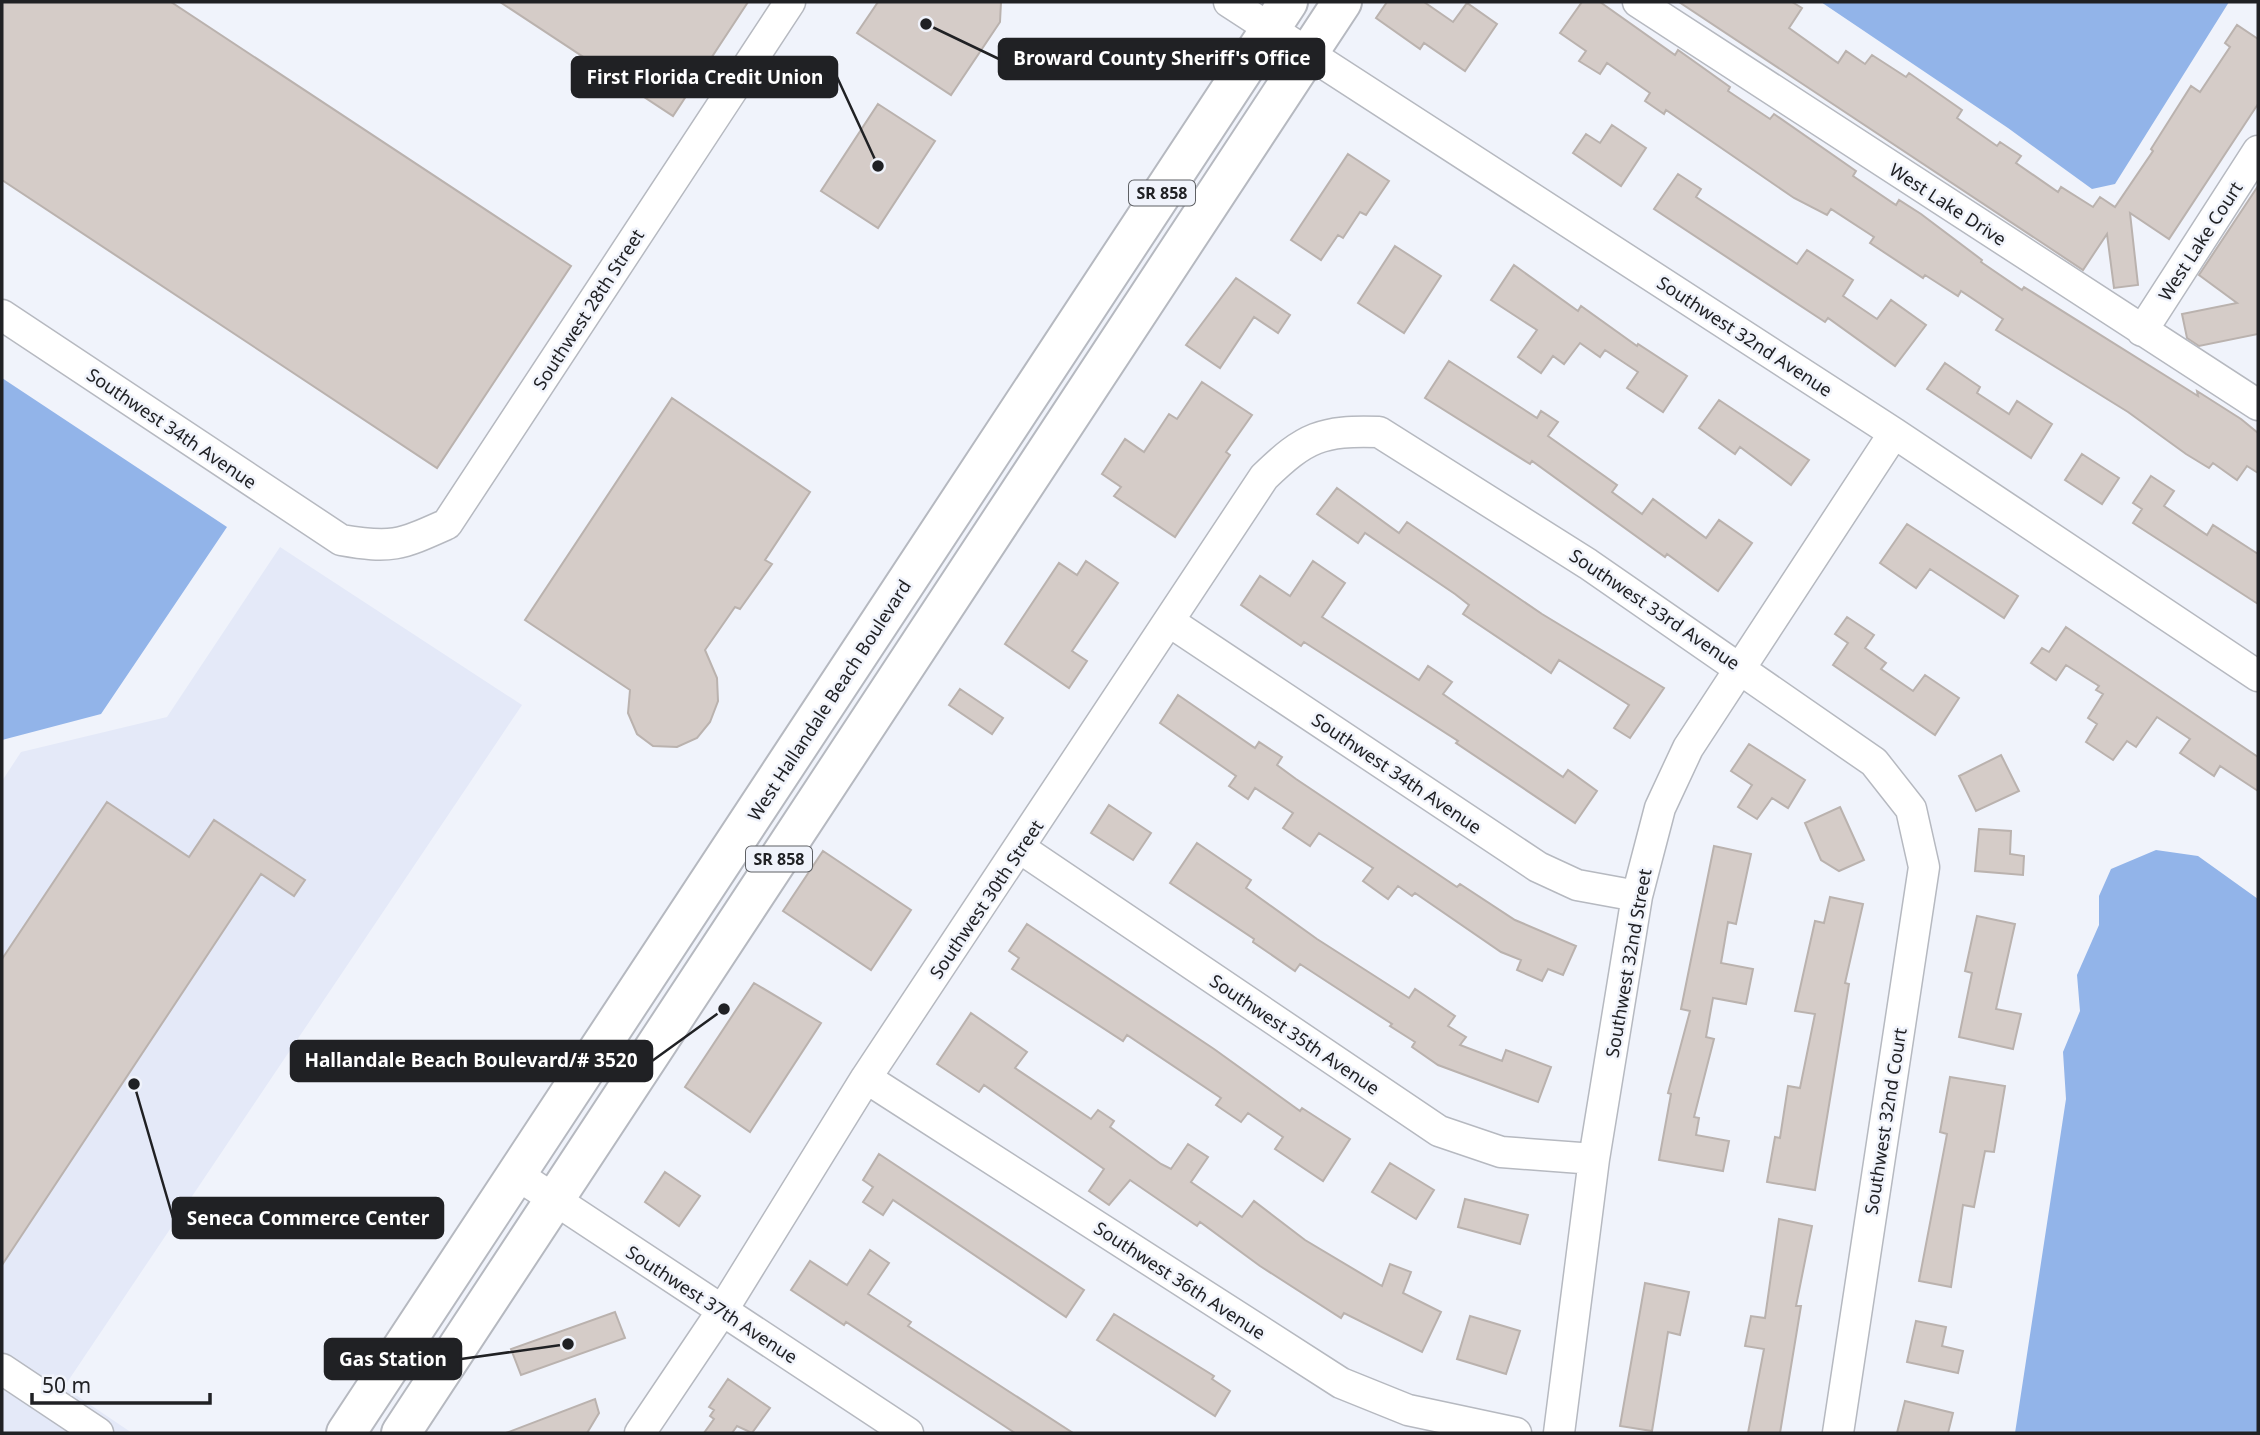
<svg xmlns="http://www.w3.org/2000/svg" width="2260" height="1435" viewBox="0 0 2260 1435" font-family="'Noto Sans',sans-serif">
	<rect width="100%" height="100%" fill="#f0f3fb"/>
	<path fill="#e4e9f8" d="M280,547L522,705L64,1387L132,1433H2V781L21,752L167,717Z"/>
	<path fill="#92b4e9" d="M1821,2H2229L2115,184L2092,189L2008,128Z
		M2,378L227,527L101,714L2,740Z
		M2156,850L2198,856L2258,899V1433H2015L2066,1099L2063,1052L2080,1011L2077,975L2099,925V896L2111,869Z"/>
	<path fill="#d5ccc8" stroke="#bab2ae" stroke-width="2" d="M2,2H171L571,266L437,468L2,180Z
		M500,2H748L673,116Z
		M878,2H1001L1000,22L951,95L857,33Z
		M1387,2H1424L1453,22L1467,3L1497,24L1465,71L1424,43L1420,49L1376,18Z
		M1582,2H1600L1675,55L1678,50L1730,87L1728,91L1770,119L1774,114L1856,171L1853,176L1896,205L1899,200L1921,214L1982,260L1981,262L2022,290L2024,287L2198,396L2197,391L2241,419L2258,433V473L2247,466L2237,480L2213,463L2209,468L2186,454L2128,412L1996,330L2003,319L1961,291L1958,296L1925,275L1923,278L1870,243L1874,237L1831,209L1827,215L1794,198L1666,110L1664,114L1645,101L1650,93L1607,63L1600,74L1579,61L1586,51L1560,33Z
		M1679,2H1792L1802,8L1789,28L1838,63L1846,51L1865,64L1872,55L1906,77L1909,73L1962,110L1957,118L1997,146L2000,142L2021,156L2016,163L2058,192L2061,187L2093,207L2100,197L2115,207L2153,151L2151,149L2191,86L2200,92L2230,47L2225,43L2237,25L2258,39V104L2169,239L2130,213L2138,285L2114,288L2107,234L2083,270Z
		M878,104L935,141L878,228L821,191Z
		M1612,125L1646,148L1621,186L1573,153L1586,134L1600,143Z
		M1348,154L1389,181L1366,215L1360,212L1343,238L1338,235L1321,260L1291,240Z
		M1678,174L1701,189L1696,197L1797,264L1807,250L1853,280L1843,296L1877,319L1891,300L1926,325L1895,366L1828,318L1825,322L1654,209Z
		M2258,186V334L2199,346L2187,338L2182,314L2237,303L2199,275Z
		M1395,246L1441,276L1404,333L1358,303Z
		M1514,265L1578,311L1581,306L1637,346L1638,344L1687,376L1663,412L1627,388L1638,372L1605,350L1600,357L1580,343L1564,364L1553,356L1541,373L1518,357L1537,330L1491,300Z
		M1236,278L1290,315L1278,333L1254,317L1220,368L1186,345Z
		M1449,361L1537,418L1541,411L1558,422L1548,436L1617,485L1612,492L1642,514L1653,499L1706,538L1719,520L1752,543L1718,591L1667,554L1665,557L1532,461L1530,464L1425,398Z
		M1945,363L1980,387L1977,393L2009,414L2017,401L2052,424L2031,458L1927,389Z
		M1202,382L1252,415L1226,452L1230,455L1175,537L1114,496L1121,487L1102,474L1125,439L1144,452L1169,414L1177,419Z
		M672,398L810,492L765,560L772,564L740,609L735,607L705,650L717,678L718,701L710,722L697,738L677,747L653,746L637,734L628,713L630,690L525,620Z
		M1719,400L1809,460L1791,485L1740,447L1735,454L1699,428Z
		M2082,454L2119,478L2102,504L2065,480Z
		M2151,476L2174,491L2164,506L2207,535L2213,525L2258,554V604L2133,523L2142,509L2133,503Z
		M1337,488L1399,533L1407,522L1542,614L1664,688L1630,738L1614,728L1629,705L1559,660L1551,673L1463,614L1469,605L1455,594L1365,533L1358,543L1317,514Z
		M1907,524L2018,596L2004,618L1930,569L1916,588L1880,563Z
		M1086,561L1118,583L1072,651L1087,661L1069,688L1005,644L1059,563L1077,575Z
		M1313,561L1345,583L1322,617L1419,680L1428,666L1452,682L1443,694L1563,777L1568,770L1597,791L1575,823L1456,743L1458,741L1304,642L1301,646L1241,605L1260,576L1290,596Z
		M1847,617L1874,635L1865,648L1886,663L1881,669L1913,691L1925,675L1959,698L1935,735L1833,665L1848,643L1835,634Z
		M2066,627L2258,757V791L2220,766L2214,776L2180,753L2190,739L2157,717L2136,747L2127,741L2113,760L2086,742L2097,724L2088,718L2103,694L2096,690L2099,686L2066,665L2056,680L2031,663L2042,648L2049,652Z
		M960,689L1003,718L992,734L949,705Z
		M1178,695L1255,748L1259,742L1282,757L1277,765L1296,779L1457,887L1460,884L1515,920L1576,946L1563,975L1548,969L1542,981L1517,970L1521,960L1501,952L1415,893L1412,896L1398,886L1388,899L1363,881L1373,868L1319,833L1310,846L1283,828L1293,813L1255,788L1248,799L1229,786L1236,776L1160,723Z
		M1749,744L1805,780L1788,808L1772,798L1757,819L1738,807L1752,785L1731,771Z
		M2001,755L2019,791L1976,811L1959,776Z
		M107,802L189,857L214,820L305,880L294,896L261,874L2,1265V959Z
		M1109,805L1151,833L1133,860L1091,833Z
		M1840,807L1864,860L1839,871L1821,860L1805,823Z
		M1979,829L2011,831L2010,854L2024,856L2023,875L1975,871Z
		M1197,843L1251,880L1246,888L1317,939L1409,998L1415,989L1455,1016L1448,1026L1466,1037L1460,1045L1502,1061L1506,1050L1551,1067L1538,1102L1438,1065L1412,1047L1415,1042L1390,1026L1392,1024L1300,964L1295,971L1253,942L1254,939L1170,883Z
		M1714,846L1751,854L1736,924L1728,922L1721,963L1753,969L1746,1004L1713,998L1706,1037L1714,1039L1694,1117L1699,1118L1696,1135L1729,1141L1723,1171L1659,1160L1671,1094L1668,1093L1690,1011L1681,1009Z
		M823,851L911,910L871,970L783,911Z
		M1830,897L1863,904L1845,983L1849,984L1815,1190L1767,1182L1775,1137L1780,1138L1788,1086L1800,1088L1815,1014L1795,1011L1815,921L1824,923Z
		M1977,916L2015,924L1996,1009L2021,1014L2013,1049L1959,1037L1972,973L1965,971Z
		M1027,924L1214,1049L1300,1111L1302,1108L1350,1139L1323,1181L1275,1149L1283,1137L1248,1113L1241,1122L1216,1105L1221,1098L1127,1035L1123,1041L1012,969L1019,958L1009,951Z
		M754,983L821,1023L750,1132L685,1087Z
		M971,1013L1027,1052L1015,1068L1091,1119L1098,1110L1114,1121L1110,1127L1161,1164L1171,1169L1188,1144L1208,1157L1191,1182L1242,1217L1254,1201L1305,1240L1382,1286L1390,1264L1411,1272L1403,1293L1441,1312L1422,1352L1344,1313L1341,1318L1260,1266L1200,1222L1197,1226L1130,1180L1109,1205L1089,1191L1104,1169L984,1085L979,1092L937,1064Z
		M1950,1077L2005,1086L1994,1152L1985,1151L1974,1207L1963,1205L1951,1287L1919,1281L1947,1134L1940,1132Z
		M879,1154L1084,1290L1066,1317L893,1200L883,1215L863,1202L873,1187L863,1180Z
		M1390,1163L1434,1190L1416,1219L1372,1192Z
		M665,1172L700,1196L679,1226L645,1202Z
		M1465,1199L1528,1215L1520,1244L1458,1227Z
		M1779,1219L1812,1226L1796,1306H1801L1780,1433H1748L1764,1349L1745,1346L1751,1316L1765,1318Z
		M870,1250L889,1263L868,1294L911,1322L908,1326L1073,1433H1015L846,1322L844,1325L791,1290L810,1261L847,1285Z
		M1645,1283L1689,1292L1680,1335L1668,1332L1652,1431L1620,1426Z
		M615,1312L625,1338L521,1375L511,1349Z
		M1114,1314L1214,1376L1212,1379L1230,1391L1215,1416L1097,1340Z
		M1470,1316L1520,1331L1506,1374L1457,1359Z
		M1916,1321L1946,1327L1942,1346L1963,1351L1958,1373L1907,1362Z
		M728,1379L770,1408L752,1433L737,1426L732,1433H704L714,1419L710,1416L714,1410L709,1407Z
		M595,1399L599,1413L587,1433H506Z
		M1905,1401L1953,1413L1948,1433H1897Z"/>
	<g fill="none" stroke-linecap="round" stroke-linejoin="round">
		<defs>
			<path id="minor" d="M1229,2L1894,433L2258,676
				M1638,2L2258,405
				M2,315L341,540C392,549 400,545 447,524L790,2
				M2142,331L2258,151
				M1170,622L1538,867L1577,885L1637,896
				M1020,848L1439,1131L1501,1152L1594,1159
				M866,1078L1341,1383L1408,1410L1516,1433
				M516,1174L908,1433
				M2,1369L98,1433
				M640,1433L722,1311L866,1078L1264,477C1305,437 1322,430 1379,432L1588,564L1874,762L1911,809L1924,867L1838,1433
				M1559,1433L1594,1159L1637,896L1660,808L1688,748L1894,433"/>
			<path id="major" d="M346,1433L1288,2
				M401,1433L1342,2"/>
		</defs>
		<use href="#minor" stroke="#b6b9c0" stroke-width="33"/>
		<use href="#major" stroke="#b6b9c0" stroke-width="42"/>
		<use href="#minor" stroke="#fff" stroke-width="30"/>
		<use href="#major" stroke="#fff" stroke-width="38"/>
	</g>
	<g text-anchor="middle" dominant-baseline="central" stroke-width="5" stroke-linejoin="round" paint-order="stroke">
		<g fill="#f0f3fb" stroke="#5e6064" stroke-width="2">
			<rect x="1129" y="180.5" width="66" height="25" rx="5"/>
			<rect x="746" y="846.5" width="66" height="25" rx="5"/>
		</g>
		<g font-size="16" font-weight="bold" fill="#202124">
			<text x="1162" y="193">SR 858</text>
			<text x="779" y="859">SR 858</text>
		</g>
		<g font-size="18" fill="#202124" stroke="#f0f3fb">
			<text transform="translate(1948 204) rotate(33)">West Lake Drive</text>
			<text transform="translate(2200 241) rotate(-57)">West Lake Court</text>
			<text transform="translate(588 309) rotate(-57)">Southwest 28th Street</text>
			<text transform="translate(1745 336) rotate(33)">Southwest 32nd Avenue</text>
			<text transform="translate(172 428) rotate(34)">Southwest 34th Avenue</text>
			<text transform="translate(1655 609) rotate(34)">Southwest 33rd Avenue</text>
			<text transform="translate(829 700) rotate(-57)">West Hallandale Beach Boulevard</text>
			<text transform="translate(1397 773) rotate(34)">Southwest 34th Avenue</text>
			<text transform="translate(986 899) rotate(-56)">Southwest 30th Street</text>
			<text transform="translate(1628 963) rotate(-80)">Southwest 32nd Street</text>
			<text transform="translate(1295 1034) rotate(34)">Southwest 35th Avenue</text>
			<text transform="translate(1885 1121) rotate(-81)">Southwest 32nd Court</text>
			<text transform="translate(1180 1280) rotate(33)">Southwest 36th Avenue</text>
			<text transform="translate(712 1304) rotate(33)">Southwest 37th Avenue</text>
		</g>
	</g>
	<path fill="none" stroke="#202124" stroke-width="2.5" d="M926 24L999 59M878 166L837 77M724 1009L652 1061M134 1084L173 1218M568 1344L461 1359"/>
	<g fill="#202124" stroke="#f0f3fb" stroke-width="2.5">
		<circle cx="926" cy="24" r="7"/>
		<circle cx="878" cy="166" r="7"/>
		<circle cx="724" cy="1009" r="7"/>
		<circle cx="134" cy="1084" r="7"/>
		<circle cx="568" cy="1344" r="7"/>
	</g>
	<g fill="#202124" stroke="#202124" stroke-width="2.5">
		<rect x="999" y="39" width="325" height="40" rx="7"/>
		<rect x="572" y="57" width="265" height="40" rx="7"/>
		<rect x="291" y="1041" width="361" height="40" rx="7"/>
		<rect x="173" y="1198" width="270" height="40" rx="7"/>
		<rect x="325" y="1339" width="136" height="40" rx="7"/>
	</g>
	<g font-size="19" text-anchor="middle" font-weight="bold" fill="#fff">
		<text x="1162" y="65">Broward County Sheriff's Office</text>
		<text x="705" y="84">First Florida Credit Union</text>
		<text x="471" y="1067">Hallandale Beach Boulevard/# 3520</text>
		<text x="308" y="1225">Seneca Commerce Center</text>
		<text x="393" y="1366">Gas Station</text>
	</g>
	<rect width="2260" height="1435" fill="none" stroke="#202124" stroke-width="7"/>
	<path d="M32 1393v10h178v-10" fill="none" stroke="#202124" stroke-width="3.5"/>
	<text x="42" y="1393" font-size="21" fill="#202124" stroke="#f0f3fb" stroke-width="5" paint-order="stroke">50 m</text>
</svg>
